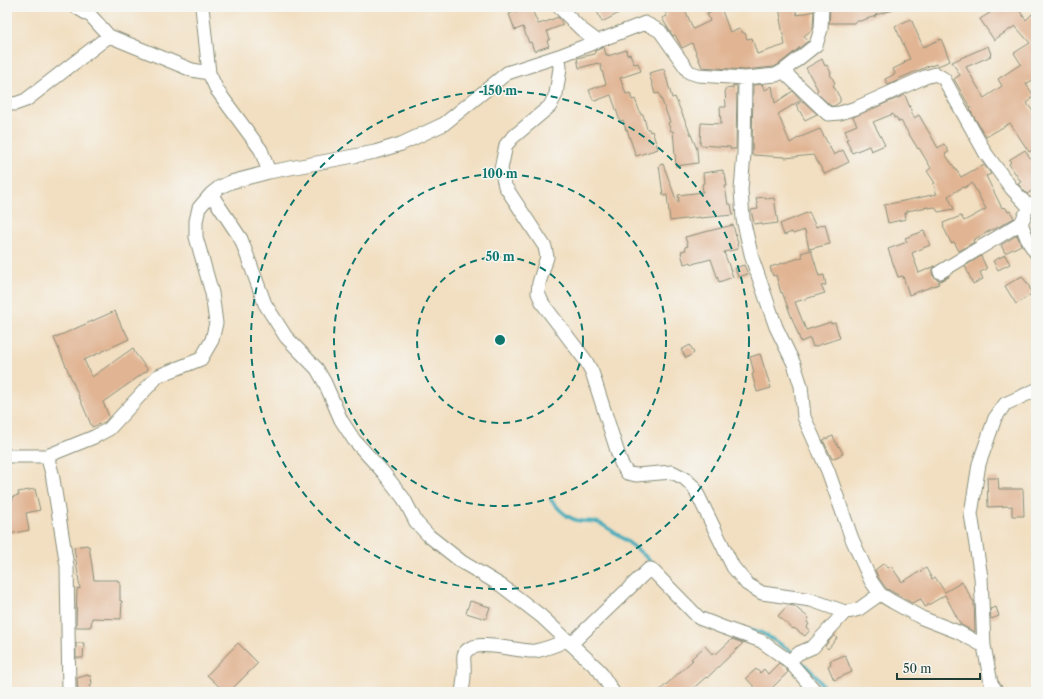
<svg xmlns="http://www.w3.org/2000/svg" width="1043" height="699" viewBox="0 0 1043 699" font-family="'Libre Caslon Text',serif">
	<rect width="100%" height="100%" fill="#f6f6f2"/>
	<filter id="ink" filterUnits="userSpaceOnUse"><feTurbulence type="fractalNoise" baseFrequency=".025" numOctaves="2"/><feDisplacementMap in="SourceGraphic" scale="8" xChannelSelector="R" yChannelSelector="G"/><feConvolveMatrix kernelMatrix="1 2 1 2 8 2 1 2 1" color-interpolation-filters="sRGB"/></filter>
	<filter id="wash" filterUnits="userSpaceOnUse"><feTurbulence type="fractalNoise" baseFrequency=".012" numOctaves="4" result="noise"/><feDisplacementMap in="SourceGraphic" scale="16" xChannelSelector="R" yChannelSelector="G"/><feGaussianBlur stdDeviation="0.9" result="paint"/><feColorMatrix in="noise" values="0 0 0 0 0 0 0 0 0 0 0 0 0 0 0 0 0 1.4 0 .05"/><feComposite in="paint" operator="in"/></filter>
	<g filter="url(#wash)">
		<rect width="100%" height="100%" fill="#f2dfc1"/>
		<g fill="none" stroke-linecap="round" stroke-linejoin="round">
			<path stroke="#3dabbb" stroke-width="3.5" d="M551,500C559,509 568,520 581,521C587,521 594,521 599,523C611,529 646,554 653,565
				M750,630L762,633L788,649L793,654
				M797,658C808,668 820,678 826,692"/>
		</g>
		<g id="blocks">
			<path fill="#e1b594" d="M521,7H531L538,24L546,22L558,17L561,21L563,25L547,31L550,39L547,41L549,46L534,51L531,42L529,43L523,27L515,30L509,14L522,9Z
				M595,7H616L619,13L602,22Z
				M663,7H684L693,29L710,21L707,13L721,8L730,32L740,29L743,33H745L747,39L752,38L757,54L785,45L780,19H781L779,7H795L797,15L814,11L813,28V29L804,36L808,41L779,64L774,67L745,70L702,67L692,43L682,48L675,35L673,36L666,25L662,18L667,16Z
				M830,7H892L893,10L875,15L876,16L860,21H855V23H829Z
				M1009,7H1017L1026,20L1032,14L1036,19V78L1026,84L1034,96L1030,98L1031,100L1027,103L1036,116V148L1029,152L1010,123L986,137L970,110L971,109L954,79L960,75L952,62L988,46L991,54L990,55L991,56L966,67L984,98L1002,86L998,79L1021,64L1014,53L1030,43L1015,26L994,40L980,19L996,9L997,11L999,10L1000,12Z
				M911,19L923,47L941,39L950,61L938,66L936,64L931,66V65L898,79L899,80L888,85L885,79L895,74L893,69L905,63L904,62L910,59L895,26Z
				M604,47L606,55L608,54V56L626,50L627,55L630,54L634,64L638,63L641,71L620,78L626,94L630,93L632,100L635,99L641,115L643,114L647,129H649L650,132L652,131L658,149L636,156L627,130H626L623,120L620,121L611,95L595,101V100H593L589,90L606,84L600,64H598V63L579,68L577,58L595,54V51Z
				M822,59L825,66L827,65L831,73L830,74L835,83L833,85L840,98V102L834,106H831L816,92L818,90L806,68Z
				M664,69L672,98L675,97L697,149L698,163L676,166L673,131H671L668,123L670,122L659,93L655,94L649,73Z
				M763,84L762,85L765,90L772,86L775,103L793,91L801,100L778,114L790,143L798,138L820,129L834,155L843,150L849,162L825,174L813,155L785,158V157L752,155L753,85Z
				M733,85L737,86L736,149H730V147L700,145L701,123L721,124L720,107H726L725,89L733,88Z
				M905,95L914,118L919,115L938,148L944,144L949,152L945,154L961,177L981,166V167L984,165L991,174L986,176L1002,208L1005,207L1008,212L1010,211L1014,218L993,230V229L973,240L974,242L959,251L954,242L951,243L943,226H944L943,223L961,216L964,221L986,209L972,183L964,188L963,187L948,196L954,209L938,212L935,207L928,208V207L907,211V213H905L906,219L888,223L884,205L937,194L935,190H936L933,184L935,183L927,171L931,168L919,148L918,149L901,121L899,122L896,117L894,118L893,114L873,122L885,145L871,151L869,146L852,153L846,139H848L845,130L857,125L853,117Z
				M803,101L817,114L805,120L796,105Z
				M1025,150L1036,167V188L1027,194L1018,184L1021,182L1009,164L1011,162L1009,160Z
				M663,164L677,202H679L678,195L703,192L702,184L704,183L703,173L723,170V174H725L727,186H725L728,204H731L733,215L700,218V217L670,221L667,195L664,196L663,195L659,165Z
				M766,197V199L774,198L778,223L762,225L761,223L754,224L751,210L758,209L756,198Z
				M809,212L816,227L825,224L830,244L809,249L805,230L793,234L792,232L784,235L780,224Z
				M733,225L738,244H737L738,249L724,252L733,277L719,282L711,259L692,264L691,262L684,264L681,253H682L681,251L686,250L685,247L688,246L685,237Z
				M924,231L930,245L912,253L919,273L935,266L933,269L932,273L933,276L936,279L941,280L949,276V277L938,282L939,284L909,295L903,276L898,277L888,249L907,242L905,238Z
				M1017,235L1021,245L1005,253L1001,245Z
				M811,250L819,276L824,275L826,285L821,286L825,293L795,302L806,330L831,322V324L835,323L840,338L813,347L810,338L801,342L782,292L781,293L776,275L773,276L770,267L803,257L801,253Z
				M1005,255L1010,264L998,270L993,261Z
				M981,256L987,269L980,272L983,279L973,284L965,266Z
				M744,265L748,274L738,277L735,268Z
				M1022,276L1029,286L1032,294L1016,304L1005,286Z
				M115,311L123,330L124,329L129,339L84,360L92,377L133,348L135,353L148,370L103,402L109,417L105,422L92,427L54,338Z
				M690,345L694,353L686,358L681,350Z
				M760,354L771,388L757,392L752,374L754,373L750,357Z
				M833,436L838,447L839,446L843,454L832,459L823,440Z
				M987,478H998L999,489H1023L1024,516H1012V506L988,507Z
				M35,489L40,510L26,513L29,530L10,534L7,520V502L13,500L12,497L19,495L18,492Z
				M87,545V546H89L94,580H118V582H120V601H122L121,619L92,618L91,626H90V627H76L77,588L80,589L74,547Z
				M884,563L888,568L891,566L902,582L926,568L932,579L935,577L945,592L962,582L973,601H974L975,632L961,625L945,595L925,607L921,599L912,603L886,588L878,577L875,570Z
				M470,601L490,607L486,619L466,613Z
				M788,605L794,606L809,618L807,622L809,624L807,627L810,630L805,636L794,628L793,629L778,616Z
				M996,607L999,616L991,619L990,609Z
				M834,635L837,638L828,649L825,646Z
				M732,639L743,643L707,678L706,677L689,692H658L693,660L691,659L705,646L712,654L714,652L716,654Z
				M76,643H84L83,658H76Z
				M238,643L258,663L229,692H225L207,675Z
				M845,655L852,672L834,680L828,666L831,664L830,661Z
				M779,663L784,667L788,672L768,692H759L746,678L756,669L760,673L764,669L768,674Z
				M88,675V676H91L92,685H90L92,692H78L77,678Z"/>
		</g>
	</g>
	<g filter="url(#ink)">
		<use href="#blocks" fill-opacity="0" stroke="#888e7a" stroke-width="1"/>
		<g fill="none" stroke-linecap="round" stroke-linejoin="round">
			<defs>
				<path id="minor" d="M76,7L91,16L109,36
					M202,7L209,73L217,90L230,108L261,150L269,172
					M559,7L581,29L597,41
					M559,56L560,68L556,94L550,106L512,138L506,145L501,169L505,186L545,247L547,257L539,283L538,293L543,304L586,361L592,372L621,463L627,473L636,475L672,472L684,478L694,487L733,567L747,584L762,593L811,600L845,612L852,611L859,609L880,594
					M783,71L828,114L840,113L856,108L925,77L936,74L944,79L986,154L1012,189L1029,207L1036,202
					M745,78L776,75L783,71L816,45L821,29L822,7
					M7,103L15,104L26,100L109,36L192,70L209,73
					M211,194L241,239L265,304L286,337L317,369L325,383L341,420L354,440L383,472L404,499L416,522L429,536L462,562L502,586L541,616L599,670L613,692
					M1025,215L1021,223L1028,241L1036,253
					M940,272L1021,223
					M7,456H47L94,437L109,429L158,376L201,359L212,340L216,323L212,293L196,237V221L199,208L211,194L220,187L231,182L269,172L375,152L401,144L444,124L507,73L559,56L645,23L660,31L689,72L698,75L745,78L744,153L741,190L743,219L752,258L776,327L794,364L801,386L804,417L828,471L852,539L871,581L880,594L893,602L922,618L958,632L984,646
					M47,456L52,473L67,566L69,692
					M571,644L649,569H651L699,618L722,627L761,641L789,661L816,692
					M789,661L799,653L813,647L845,612
					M462,692C463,686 464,680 464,674C465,669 463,659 464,655C471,635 520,653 535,651C546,649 556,645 567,640
					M997,692L991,683L984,646L981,577L971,514L979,464L995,418L1005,404L1036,390"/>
			</defs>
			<use href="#minor" stroke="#888e7a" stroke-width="15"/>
			<use href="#minor" stroke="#fff" stroke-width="13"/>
		</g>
	</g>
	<g fill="none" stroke="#0f766e" stroke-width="2" stroke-dasharray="7 5">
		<circle cx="500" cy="340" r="83"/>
		<circle cx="500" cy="340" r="166"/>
		<circle cx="500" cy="340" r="249"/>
	</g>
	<circle cx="500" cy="340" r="6" fill="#0f766e" stroke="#f6f6f2" stroke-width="2"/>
	<g font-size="12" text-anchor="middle" font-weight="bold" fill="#0f766e" stroke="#f6f6f2" stroke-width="3" stroke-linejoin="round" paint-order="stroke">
		<text x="500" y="95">150 m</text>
		<text x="500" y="178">100 m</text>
		<text x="500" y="261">50 m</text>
	</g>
	<rect width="1043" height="699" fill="none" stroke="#f6f6f2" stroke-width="24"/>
	<path d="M897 673v6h83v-6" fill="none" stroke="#1f3d34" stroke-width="2"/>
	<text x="903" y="673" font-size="12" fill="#1f3d34" stroke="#f6f6f2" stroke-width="3" paint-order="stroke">50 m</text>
</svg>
